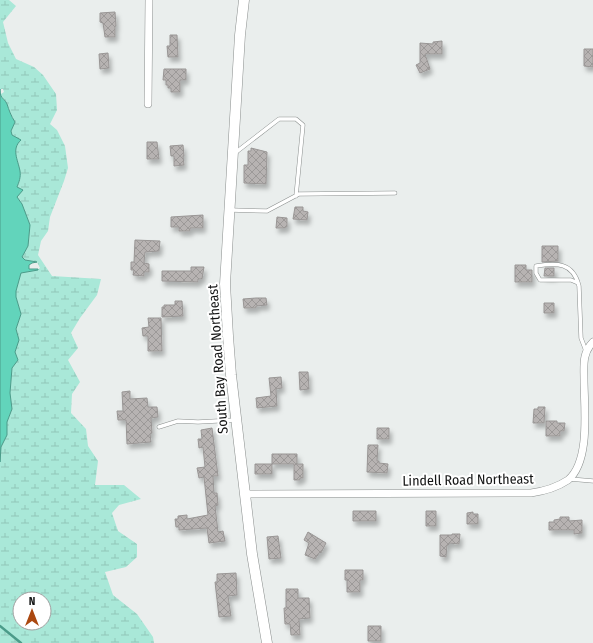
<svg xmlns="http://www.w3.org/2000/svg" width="593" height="643" viewBox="0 0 593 643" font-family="'Fira Sans Condensed',sans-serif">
	<defs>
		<pattern id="wetland-marsh" width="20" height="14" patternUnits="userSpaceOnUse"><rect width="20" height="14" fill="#a9e8d8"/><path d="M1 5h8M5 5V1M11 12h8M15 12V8" fill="none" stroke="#91c6b8"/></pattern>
		<pattern id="building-cross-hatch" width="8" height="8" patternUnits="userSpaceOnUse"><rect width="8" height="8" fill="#b7b3b2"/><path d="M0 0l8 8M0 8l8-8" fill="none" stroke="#9c9998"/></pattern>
		<filter id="shadow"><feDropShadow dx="2.5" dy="4.5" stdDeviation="2" flood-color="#0004"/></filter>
	</defs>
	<rect width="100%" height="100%" fill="#eaeeed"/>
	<path fill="url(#wetland-marsh)" fill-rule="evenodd" d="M0,0H9L16,6L3,22L8,43L16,59L34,67L43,75L56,94L57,110L50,124L57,130L65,146L68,168L64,181L50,217L48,231L41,241L38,255L52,276L101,279L97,295L80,318L71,333L78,348L68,360L80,382L72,394L71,413L86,429L88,446L98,461L95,485H124L141,499L119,505L112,513L118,531L137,544V557L126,567L105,572L113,595L137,614L153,637L154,643H0V462L1,447L7,435V422L12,410L10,393L12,368L18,360L15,352L18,335L16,329L21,314L16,297V290L21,273L37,270L40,268L37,262L25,260L22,257L28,246L30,225L22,204L17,197L21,190L17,188C23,170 16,169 16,153C15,147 17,142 16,137L12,135L11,131L15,122C10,114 8,102 1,96V94L4,92L3,89H0ZM20,599H44V623H20Z"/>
	<path fill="#62d4bb" stroke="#4b9b89" d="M0,89C0,91 0,93 1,96C2,98 6,101 7,104C9,110 11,116 15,122L11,131L12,135L21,140C11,149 18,160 20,171C21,177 19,182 17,187L23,190L17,197L22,204L30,225L28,246L22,257L25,260L37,262L32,263L29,265V269H38V270L21,273L16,291V297L21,314L16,329L19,340L15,352L18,360L12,368L10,393L12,409L7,422V435L1,447L0,462Z"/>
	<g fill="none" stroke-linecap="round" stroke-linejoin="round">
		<path stroke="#4b9b89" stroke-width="2.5" d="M0,626L21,643"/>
	</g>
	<path fill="url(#building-cross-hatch)" stroke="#999695" filter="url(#shadow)" d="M115,12L116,26H115V37H105L103,23L100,22V13Z
		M170,35H177L178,57H168L167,46H170Z
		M442,41V54H425L430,69L420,73L416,65L420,63V43L433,44V42Z
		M584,49H593V67L584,66Z
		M108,53L109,68L100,69L99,54Z
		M164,69H186V80H180V92H171V88H168V85H166V80H163Z
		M147,142H157L159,159H147Z
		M183,145L184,156H183L184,165L174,166V156H171L170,146Z
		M251,148L267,152L266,184L244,183V165H248V151H251Z
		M295,207H303V211L308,212L307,220L293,219Z
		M203,215V228H190V231H179V227H171V217Z
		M277,217L287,218V227H285V228H276Z
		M135,240L160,241L159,251L145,252L144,263L149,264V272H144V276L133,275L134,270H131V262H134Z
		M542,246H558V261L542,262Z
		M515,265H526V270H532V282H515Z
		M191,267H204L202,279H198V282L162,281V271H191Z
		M545,268H554V276H544Z
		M256,298H266L267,305L256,306V308H244L243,299Z
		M175,301H182L183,316L162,317V307H164V305H175Z
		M544,303H554V313H544Z
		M148,318H161L162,351H148V336H143L142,328L149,327Z
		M299,372H308L309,389L300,390Z
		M281,377L282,388L276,389L277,406L257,408L256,398L271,396L269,378Z
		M130,391V399L147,398L148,407H157L158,417L151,418L152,433L150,434L151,442L127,444L126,420H118L117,411H123L122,392Z
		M538,407H545L544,423H533L534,409H538Z
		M546,421H557V423H565L564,431H560V436H546Z
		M212,428L218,476H213L214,493H217L218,505L215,506L218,532L223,531L225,541L209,543L207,528L179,530V527H176L175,519H178V516L187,515V519L208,515L204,477L199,478L197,468L205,467L203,447L199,448L198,439H202L201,430Z
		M377,428H389V439H377Z
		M368,445H378L377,461H379V463L388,464L387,473L367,472Z
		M272,454H297V464H303V478H300V480H294V464H272Z
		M255,464H272V474H255Z
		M353,511H376V521H353Z
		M426,511H436V526H426Z
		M473,512V514H478V524H467V513Z
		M560,517H569V521L582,520V533L574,534V530H549V522H554V520L560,519Z
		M308,532L326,543L321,553L320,552L315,559L305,555L309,543L304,540Z
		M452,534H460L459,544L449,543V545H447L446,557L440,556V535H452Z
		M278,536L281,558L269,559L267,537Z
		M345,570H363V580H360V592H347V580H345Z
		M236,573L237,595L228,596L231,616L219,617L215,582H217V574Z
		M286,589H298V598H309L310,618L299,619L300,635H291L290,624H285L284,608H286Z
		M368,626H381V641H368Z"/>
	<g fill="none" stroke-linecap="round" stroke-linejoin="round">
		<defs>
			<path id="lane" d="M235,153L279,119H296L303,125L296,196
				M231,210L267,211L299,194L395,193
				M578,283L571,280H540L536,273V266C557,263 573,262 579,286L581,338L586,351
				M159,427L178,421L198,422L235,420
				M570,479L593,481"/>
			<path id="street" d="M148,104L149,0
				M245,494L531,493C545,491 556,488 568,480C591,461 584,406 584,379C584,366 582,353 593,342"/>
			<path id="secondary" d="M244,0L240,35L225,284L228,336L231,375L252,554L267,643"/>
		</defs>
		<use href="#lane" stroke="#8a8e8d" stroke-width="4.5"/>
		<use href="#street" stroke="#8a8e8d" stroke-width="8"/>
		<use href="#secondary" stroke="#8a8e8d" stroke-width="11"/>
		<use href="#lane" stroke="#fff" stroke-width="3.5"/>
		<use href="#street" stroke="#fff" stroke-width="7"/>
		<use href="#secondary" stroke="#fff" stroke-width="10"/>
	</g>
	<g text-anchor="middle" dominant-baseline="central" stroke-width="4" stroke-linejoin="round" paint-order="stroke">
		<g font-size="14" fill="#141515" stroke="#fff">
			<text transform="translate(218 359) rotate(-94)">South Bay Road Northeast</text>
			<text transform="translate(468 480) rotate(-1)">Lindell Road Northeast</text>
		</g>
	</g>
	<g transform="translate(32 611)"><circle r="19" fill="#ffffff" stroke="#a1a1a1"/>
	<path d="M0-3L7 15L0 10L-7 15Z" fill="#ab4810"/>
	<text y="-6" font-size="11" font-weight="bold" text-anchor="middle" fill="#141515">N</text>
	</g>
</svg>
